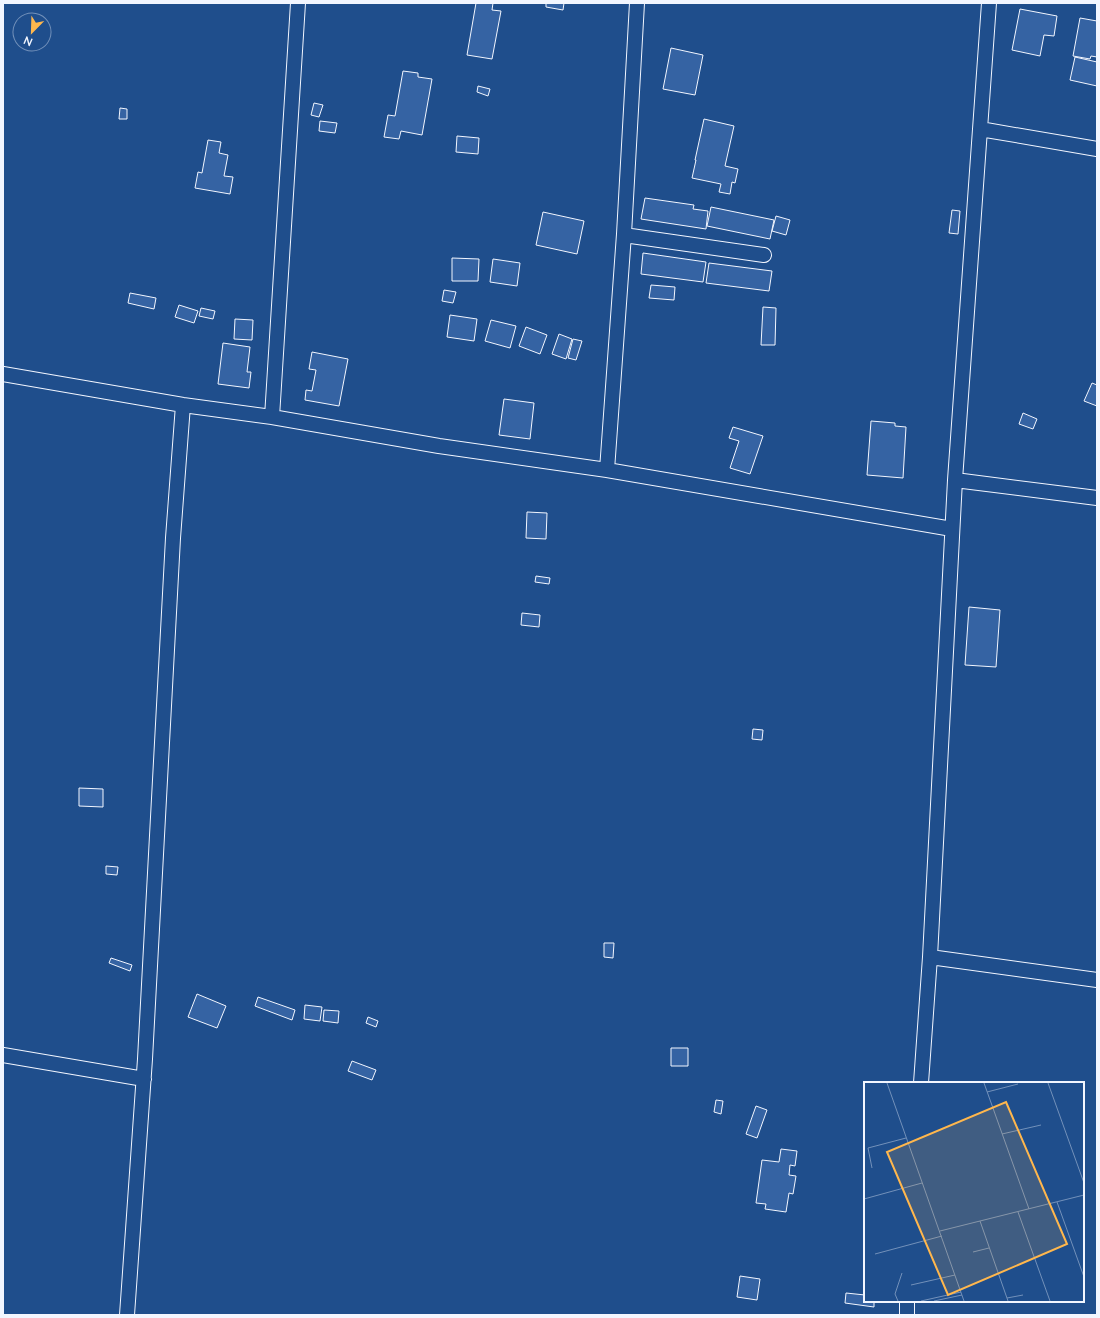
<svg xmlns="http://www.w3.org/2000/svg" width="1100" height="1318" viewBox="0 0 1100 1318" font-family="Lato,sans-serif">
	<rect width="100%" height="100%" fill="#1f4e8c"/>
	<path fill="#3563a3" stroke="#f2f6ff" d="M476,3H493L492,10L501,11L492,59L467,55Z
		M546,3H564L563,10L546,7Z
		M1020,9L1057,16L1054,36L1044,35L1040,56L1012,50Z
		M1080,18L1097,21V57L1091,56L1090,59L1073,56Z
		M671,48L703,55L695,95L663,89Z
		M1075,57L1097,62V86L1070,80Z
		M403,71L418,73V77L432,79L422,135L401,131L399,139L384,137L388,115L395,116Z
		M478,86L490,89L488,96L477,92Z
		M314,103L323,105L319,117L311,115Z
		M120,108L127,109V119H119Z
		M704,119L734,126L725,166L738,169L735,183L732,182L730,194L719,192L721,184L692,178L696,160H695Z
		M320,121L337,123L335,133L319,131Z
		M457,136L479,138L478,154L456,152Z
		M208,140L221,142L219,153L228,155L224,176L233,177L230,194L195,188L198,172L202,173Z
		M645,198L694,205L693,209L708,211L706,229L641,219Z
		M711,207L774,220L770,239L707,226Z
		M952,210L960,211L958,234L949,233Z
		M543,212L584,221L577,254L536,245Z
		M776,216L790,220L786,235L772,231Z
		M643,253L706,262L703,282L641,274Z
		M452,258L479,259L478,281H452Z
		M493,259L520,263L517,286L490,282Z
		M709,263L772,271L769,291L706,283Z
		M651,285L675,287L674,300L649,298Z
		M444,290L456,292L453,303L442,301Z
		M130,293L156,298L154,309L128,303Z
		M179,305L198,311L194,323L175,317Z
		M763,307L776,308L775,345H761Z
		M201,308L215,311L213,319L199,316Z
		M450,315L477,319L474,341L447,337Z
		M235,319L253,320L252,340L234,339Z
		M491,320L516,326L510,348L485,341Z
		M526,327L547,335L540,354L519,346Z
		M559,334L572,339L566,359L552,354Z
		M573,339L582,341L576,360L568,358Z
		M223,343L250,347L247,372H251L249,388L218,384Z
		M312,352L348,359L339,406L305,400L306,390L312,391L316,370L309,369Z
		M1092,383L1097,385V406L1084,401Z
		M504,399L534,403L530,439L499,435Z
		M1023,413L1037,419L1033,429L1019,424Z
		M871,421L895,423V426L906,427L903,478L867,475Z
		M733,427L763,436L750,474L730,468L739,441L729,438Z
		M527,512L547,513L546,539L526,538Z
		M536,576L550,578L549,584L535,582Z
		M969,607L1000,610L996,667L965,665Z
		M522,613L540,615L539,627L521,625Z
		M753,729L763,730L762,740L752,739Z
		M79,788L103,789V807L79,806Z
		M106,866L118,867L117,875L106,874Z
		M604,943H614L613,958L604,957Z
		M111,958L132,965L130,971L109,963Z
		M197,994L226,1006L217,1028L188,1017Z
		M258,997L295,1010L292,1020L255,1006Z
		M305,1005L322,1007L320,1021L304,1019Z
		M324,1010L339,1011L338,1023L323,1021Z
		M368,1017L378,1021L376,1027L366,1023Z
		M671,1048H688V1066H671Z
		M352,1061L376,1070L372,1080L348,1071Z
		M716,1100L723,1101L721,1114L714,1112Z
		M756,1106L767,1110L757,1138L746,1134Z
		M781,1149L797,1151L795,1166L790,1165L789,1175L796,1176L793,1194L789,1193L786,1212L765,1209L766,1204L756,1203L762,1160L779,1162Z
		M740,1276L760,1279L757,1300L737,1297Z
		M846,1293L865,1295V1301H874V1307L845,1303Z"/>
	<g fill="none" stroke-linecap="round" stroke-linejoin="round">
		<defs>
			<path id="minor" d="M980,129L1097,149
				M624,234L631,236L764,255
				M3,374L183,405L272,417L439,446L607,470L952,529
				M272,417L298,3
				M607,470L624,234L637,3
				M955,480L1097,498
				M930,957L1097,980
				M3,1055L144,1079
				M921,1083L930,957L955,480L989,3
				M127,1315L145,1059L173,538L183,405
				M907,1315V1301"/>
		</defs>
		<use href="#minor" stroke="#f2f6ff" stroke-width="16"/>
		<use href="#minor" stroke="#1f4e8c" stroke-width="14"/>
	</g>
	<g transform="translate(864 1082)">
		<rect width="220" height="220" fill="#1f4e8c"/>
		<path fill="none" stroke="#7391ba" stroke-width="1" d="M23,1L100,219M120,1L165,127M184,1L220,101M123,10L154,2M138,52L177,43M8,86L4,66L42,56M0,117L58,101M193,120L220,195M154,130L186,219M116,139L144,219M76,149L220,113M109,170L125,166M11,172L78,154M47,203L91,193M143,216L159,213M34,219L31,212L38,191M57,219L97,210M70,219L98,213"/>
		<path fill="#ffb74d" fill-opacity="0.15" stroke="#ffb74d" stroke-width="2" d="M142,20L203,162L84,213L23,70Z"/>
		<rect width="220" height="220" fill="none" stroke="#f2f6ff" stroke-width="2"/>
	</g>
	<rect width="1100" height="1318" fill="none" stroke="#f2f6ff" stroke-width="8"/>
	<g transform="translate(32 32) rotate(203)"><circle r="19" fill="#1f4e8c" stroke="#7391ba"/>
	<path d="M0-3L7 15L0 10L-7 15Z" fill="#ffb74d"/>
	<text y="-6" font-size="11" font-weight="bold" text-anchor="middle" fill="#f2f6ff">N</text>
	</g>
</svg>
